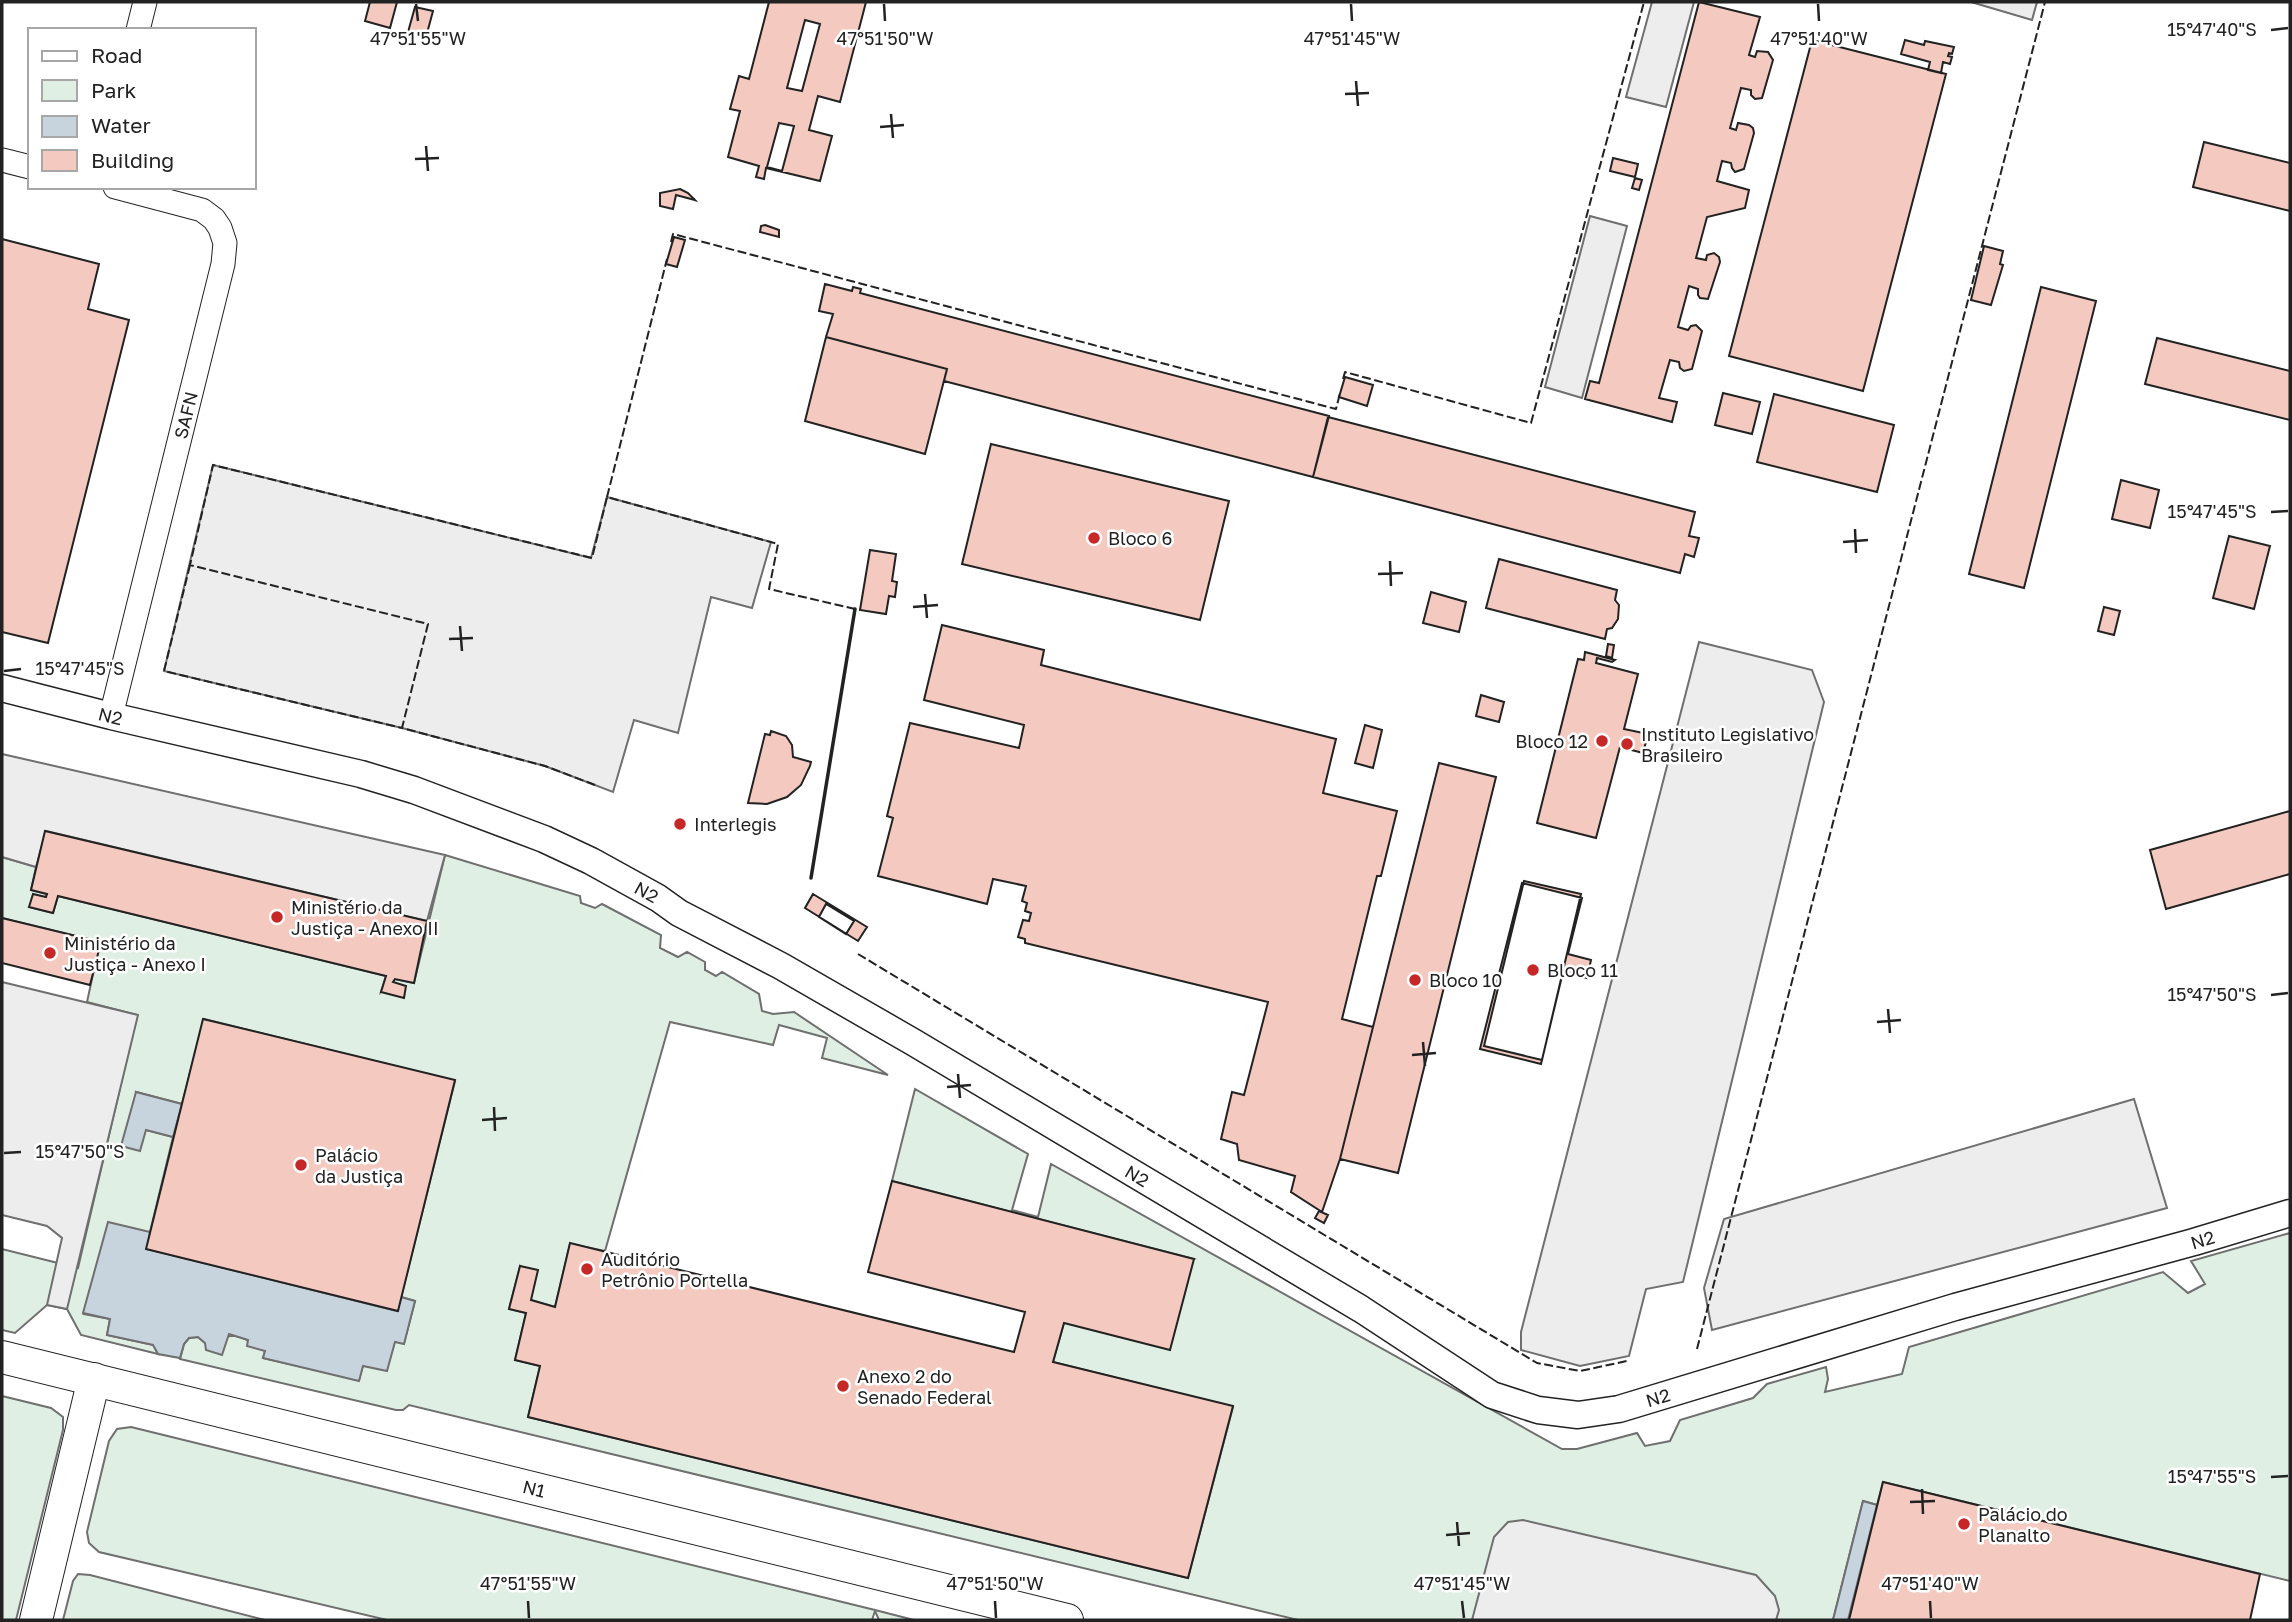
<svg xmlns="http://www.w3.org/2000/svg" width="2292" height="1622" viewBox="0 0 2292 1622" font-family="'Golos Text',sans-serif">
	<rect width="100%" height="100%" fill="#fff"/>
	<path fill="#e0efe3" stroke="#6f6f6f" stroke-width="2" d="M445,855L580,896L581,903L595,908L602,904L661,935L660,948L678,957L687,952L705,962V970L716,976L722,972L759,994L762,1011L773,1014L794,1012L888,1075L822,1058L827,1038L779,1025L773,1045L670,1022L605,1251L570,1244L555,1307L531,1300L520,1267L509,1309L526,1313L515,1360L540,1366L528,1417L1188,1578L1233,1407L1053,1362L1064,1323L1194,1259L892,1181L915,1089L1028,1154L1012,1210L1038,1217L1051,1164L1562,1449H1577L1637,1433L1645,1446L1670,1441L1680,1420L1753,1398L1767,1384L1826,1367L1828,1379L1825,1392L1902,1374L1909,1347L2163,1272L2188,1293L2205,1284L2191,1261L2290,1233V1581L1883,1482L1877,1505L1863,1501L1833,1620H1298L409,1405L403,1410H396L180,1359L184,1344L189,1338L198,1337L205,1343C234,1332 238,1333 265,1351L263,1358L359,1380L363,1365L395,1341L404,1343L415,1301L401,1297L455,1081L204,1019L182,1104L136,1092L146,1130L173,1137L150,1232L84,1314L110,1319L107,1335L154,1345L158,1354L81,1335L67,1309L47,1305L15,1333L2,1330V1249L78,1268L137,1015L87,1002L100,942L2,918V857L36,867L31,890L47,894L46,897L30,907L53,913L58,896L386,976L381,992L395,979L414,983Z
		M2,1396L51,1408L63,1417V1430L16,1620H2Z
		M131,1427L875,1610L914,1620H879L875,1611L872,1620H387L99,1552L89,1543L87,1532L109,1441L117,1429Z
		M78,1574L90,1575L265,1620H63L73,1581Z"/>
	<path fill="#ededed" stroke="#6f6f6f" stroke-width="2" d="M1652,2H1694L1666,107L1626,97Z
		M1971,2H2037L2032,20Z
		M1590,216L1627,226L1582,398L1545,387Z
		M213,465L591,558L607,497L771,542L752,608L711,597L678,733L634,720L613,792L545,766L402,728L164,671Z
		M1699,642L1812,670L1824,702L1683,1282L1646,1289L1629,1356L1580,1366L1521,1350V1332Z
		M2,754L445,855L427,921L46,831L36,867L2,857Z
		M2,982L138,1015L67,1309L47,1305L62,1238L47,1226L2,1215Z
		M2134,1099L2167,1208L1712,1330L1704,1288L1724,1219Z
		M1523,1520L1756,1575L1775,1596L1779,1610L1776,1620H1472L1494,1537L1508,1522Z"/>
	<path fill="#c7d3dd" stroke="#6f6f6f" stroke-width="2" d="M136,1092L182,1104L173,1137L146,1130L140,1151L121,1146Z
		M108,1222L150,1232L147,1249L397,1311L401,1297L415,1301L404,1344L395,1342L387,1371L363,1366L359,1381L263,1358L265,1351L247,1346L248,1340L229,1334L222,1355L206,1350L205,1343L198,1337L189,1338L184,1344L180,1358L158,1354L153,1345L107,1335L110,1319L83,1313Z
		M1863,1501L1877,1505L1848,1620H1833Z"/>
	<path fill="#f3c9c0" stroke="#222" stroke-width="2" fill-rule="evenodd" d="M370,2H397L390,28L365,21Z
		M769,2H866L840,102L818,96L809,130L832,136L820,181L766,168L764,179L756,177L759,166L728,157L740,111L730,109L739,76L749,79ZM805,20L820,24L802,91L787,88ZM779,123L794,126L782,171L767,167Z
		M1699,2L1760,17L1749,55L1755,57L1757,51L1768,52L1773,60L1762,98L1755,99L1751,95V90L1741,88L1730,128L1736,130L1738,123L1749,125L1753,128L1754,133L1744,169L1735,172L1732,168L1731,163L1722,161L1717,181L1749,190L1745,208L1707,217L1696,258L1706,260L1707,255L1714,253L1719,257L1720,262L1708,299L1700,298L1698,295V289L1689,286L1678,327L1688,330L1691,326L1696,325L1702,331L1692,369L1684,371L1680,368L1679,362L1670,360L1659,398L1677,402L1672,422L1585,399L1590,381L1599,383Z
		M415,7L433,11L426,37L408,32Z
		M1812,40L1946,74L1863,391L1729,356Z
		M1905,40L1924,45L1925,41L1954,47L1952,54L1949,53L1948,56L1952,57L1950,64L1943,62L1941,73L1928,70L1930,62L1901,54Z
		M2204,142L2290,163V211L2193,187Z
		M1613,158L1638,164L1635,177L1610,171Z
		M1635,178L1642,180L1639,190L1632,188Z
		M680,189L688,193L695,200L676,195L673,209L660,206V193Z
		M765,225L779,230V237L760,232L761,226Z
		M674,237L685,240L677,267L666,264Z
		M2,239L99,264L88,309L129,320L48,643L2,632Z
		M1984,246L2003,251L2000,264L2003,265L1991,305L1971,300Z
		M825,284L852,291L853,287L861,289L860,293L1329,416L1313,477L944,381L947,369L826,337L833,314L819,311Z
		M2041,287L2096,301L2024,588L1969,574Z
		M826,337L947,369L925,454L805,421Z
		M2157,338L2290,371V420L2145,384Z
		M1345,377L1373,385L1367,406L1339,397Z
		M1723,393L1760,402L1752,434L1715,425Z
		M1774,394L1894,425L1877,492L1757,462Z
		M1328,417L1695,512L1689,536L1699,538L1694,557L1685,554L1680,573L1313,477Z
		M991,444L1229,501L1200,620L962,564Z
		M2121,480L2159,490L2150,528L2112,519Z
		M2229,536L2270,546L2254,609L2213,598Z
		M870,550L896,554L892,581L897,582L895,597L889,596L886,614L860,610Z
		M1499,559L1617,590L1615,600L1619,605L1618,619L1612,628L1607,629L1605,639L1486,608Z
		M1431,592L1466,602L1459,632L1423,623Z
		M2104,607L2120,611L2114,635L2098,631Z
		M942,625L1044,650L1041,665L1336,739L1323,793L1397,811L1381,876H1377L1342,1019L1373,1027L1340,1159L1322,1212L1291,1192L1295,1176L1239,1160L1237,1144L1221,1139L1232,1092L1244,1095L1268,1002L1025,943V939L1018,937L1023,920L1029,921L1031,913L1025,911L1027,903L1022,901L1026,886L993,879L987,904L878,876L893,818L887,816L910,723L1019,748L1024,725L924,700Z
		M1608,644L1614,645L1612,658L1606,656Z
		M1585,652L1615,660L1612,662L1597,658L1596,663L1638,674L1624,729L1648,734L1643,753L1620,747L1596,838L1537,823L1578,659L1584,660Z
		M1481,695L1504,702L1499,722L1476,716Z
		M1365,725L1382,730L1373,768L1355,763Z
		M771,731L786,736L792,745L793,757L811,762L810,766L801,785L787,797L767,804L748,803L765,734L770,735Z
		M1439,763L1496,777L1398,1173L1340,1159Z
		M2290,811V874L2166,909L2150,850Z
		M45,831L427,921L414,983L395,979L393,982L406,986L404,998L381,992L386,976L58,896L53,913L29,907L33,894L46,897L47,894L31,890Z
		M1524,881L1581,894L1542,1060L1484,1046Z
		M1522,883L1582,898L1568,954L1591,960L1587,978L1563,972L1541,1064L1480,1049Z
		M813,894L867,927L858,941L805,908Z
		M826,904L854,921L846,934L819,917Z
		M2,918L101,942L90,985L2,963Z
		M203,1019L455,1080L398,1311L146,1249Z
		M892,1181L1194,1259L1170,1350L1064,1323L1053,1362L1233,1406L1188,1578L528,1417L540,1366L515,1360L526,1313L509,1309L520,1266L538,1270L531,1300L555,1307L570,1243L1014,1352L1025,1312L868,1272Z
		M1319,1211L1328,1215L1324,1223L1315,1218Z
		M1883,1482L2260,1574L2250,1620H1849Z"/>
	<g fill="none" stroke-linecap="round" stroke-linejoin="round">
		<defs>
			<g id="tertiary">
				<path d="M138,30L145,2"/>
				<path d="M2,160L30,167"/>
				<path id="s1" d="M111,716L223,264L225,243L220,228L214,219L202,210L115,187"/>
			</g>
			<g id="secondary">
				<path id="s2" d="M2,688L111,716L361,774L414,790L544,839L591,861L658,898L679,913L781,966L913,1042L1361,1309L1492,1395L1538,1410L1578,1415L1619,1409L1955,1307L2194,1242L2290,1213"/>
			</g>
			<g id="trunk">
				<path id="s3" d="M2,1357L1067,1620"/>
				<path d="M36,1620L94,1379"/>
			</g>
		</defs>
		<use href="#tertiary" stroke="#222" stroke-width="25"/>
		<use href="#secondary" stroke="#222" stroke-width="29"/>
		<use href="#trunk" stroke="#222" stroke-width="34"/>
		<use href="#tertiary" stroke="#fff" stroke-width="23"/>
		<use href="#secondary" stroke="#fff" stroke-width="26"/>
		<use href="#trunk" stroke="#fff" stroke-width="32"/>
		<path stroke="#222" stroke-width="2" stroke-dasharray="9 3.5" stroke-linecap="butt" d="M671,242L673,234L1336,409L1340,393
			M1343,379L1345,372L1531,423L1644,2
			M607,497L667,259
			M190,565L164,671L402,728
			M595,785L545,766L402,728L428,624L190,565L213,465L592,558L607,497L778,544L769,589L855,609
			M858,954L1537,1363L1580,1371L1627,1361
			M1697,1349L2045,2"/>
		<path stroke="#222" stroke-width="3.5" d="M811,878L855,609"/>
	</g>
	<path fill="none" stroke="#222" stroke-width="2.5" d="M416,4L418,21M884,4L885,21M1351,4L1352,21M1818,4L1819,21M2271,30L2288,28M1356,81L1358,106M1345,94L1369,93M891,114L893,138M880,127L904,125M426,146L428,171M415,159L439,158M2271,512L2288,511M1855,529L1856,553M1843,542L1868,540M1390,561L1391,586M1378,574L1403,573M925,594L927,618M913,607L938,605M460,626L462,651M449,639L473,638M4,671L21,669M2271,995L2288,993M1888,1009L1890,1033M1877,1022L1901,1020M1423,1042L1425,1066M1412,1055L1436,1053M958,1074L960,1098M947,1087L971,1085M494,1107L495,1131M482,1120L507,1118M4,1153L21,1152M2271,1477L2288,1476M1922,1489L1923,1514M1910,1502L1935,1501M1457,1522L1459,1546M1446,1535L1470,1533M528,1601L529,1618M995,1601L996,1618M1462,1601L1464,1618M1930,1601L1931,1618"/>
	<g fill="#c62828" stroke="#fff" stroke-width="2.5">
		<circle cx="1094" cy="538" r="7"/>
		<circle cx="1602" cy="741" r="7"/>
		<circle cx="1627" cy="744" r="7"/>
		<circle cx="680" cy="824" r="7"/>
		<circle cx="277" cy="917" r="7"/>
		<circle cx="50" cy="953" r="7"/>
		<circle cx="1533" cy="970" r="7"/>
		<circle cx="1415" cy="980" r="7"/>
		<circle cx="301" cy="1165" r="7"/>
		<circle cx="587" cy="1269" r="7"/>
		<circle cx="843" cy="1386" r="7"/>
		<circle cx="1964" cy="1524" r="7"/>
	</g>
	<g text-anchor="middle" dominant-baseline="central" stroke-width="5" stroke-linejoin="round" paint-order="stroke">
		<g font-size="18" fill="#222" stroke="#fff">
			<text stroke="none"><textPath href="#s1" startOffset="310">SAFN</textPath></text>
			<text stroke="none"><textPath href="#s2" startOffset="112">N2</textPath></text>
			<text stroke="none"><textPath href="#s2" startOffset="679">N2</textPath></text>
			<text stroke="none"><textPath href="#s2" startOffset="1246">N2</textPath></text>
			<text stroke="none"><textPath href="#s2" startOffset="2401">N2</textPath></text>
			<text stroke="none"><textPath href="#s2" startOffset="1834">N2</textPath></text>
			<text stroke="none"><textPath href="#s3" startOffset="548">N1</textPath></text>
		</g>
		<g font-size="18" fill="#222" stroke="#fff" text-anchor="start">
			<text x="1108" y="538">Bloco 6</text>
			<text x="1641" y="734">Instituto Legislativo<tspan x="1641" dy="21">Brasileiro</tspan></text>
			<text x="1588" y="741" text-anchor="end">Bloco 12</text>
			<text x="694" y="824">Interlegis</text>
			<text x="291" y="907">Ministério da<tspan x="291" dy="21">Justiça - Anexo II</tspan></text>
			<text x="64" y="943">Ministério da<tspan x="64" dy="21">Justiça - Anexo I</tspan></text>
			<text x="1547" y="970">Bloco 11</text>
			<text x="1429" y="980">Bloco 10</text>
			<text x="315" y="1155">Palácio<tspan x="315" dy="21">da Justiça</tspan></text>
			<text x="601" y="1259">Auditório<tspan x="601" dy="21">Petrônio Portella</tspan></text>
			<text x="857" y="1376">Anexo 2 do<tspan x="857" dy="21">Senado Federal</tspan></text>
			<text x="1978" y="1514">Palácio do<tspan x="1978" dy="21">Planalto</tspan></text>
		</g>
	</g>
	<g font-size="18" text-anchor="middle" fill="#222" stroke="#fff" stroke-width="5" stroke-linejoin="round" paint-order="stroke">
		<text x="2212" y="36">15°47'40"S</text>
		<text x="418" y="45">47°51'55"W</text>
		<text x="885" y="45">47°51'50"W</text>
		<text x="1352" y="45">47°51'45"W</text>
		<text x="1819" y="45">47°51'40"W</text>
		<text x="2212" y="518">15°47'45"S</text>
		<text x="80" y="675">15°47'45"S</text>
		<text x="2212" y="1001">15°47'50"S</text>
		<text x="80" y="1158">15°47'50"S</text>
		<text x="2212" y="1483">15°47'55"S</text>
		<text x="528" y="1590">47°51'55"W</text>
		<text x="995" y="1590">47°51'50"W</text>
		<text x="1462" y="1590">47°51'45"W</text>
		<text x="1930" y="1590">47°51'40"W</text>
	</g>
	<rect width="2292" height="1622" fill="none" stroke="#222222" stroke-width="7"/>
	<rect x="28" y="28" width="228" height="161" fill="#ffffff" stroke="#a7a7a7" stroke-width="2"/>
	<rect x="42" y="51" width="35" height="10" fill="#ffffff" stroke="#a7a7a7" stroke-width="2"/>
	<text x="91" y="63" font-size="21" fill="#222222">Road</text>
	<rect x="42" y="80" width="35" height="21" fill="#e0efe3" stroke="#a7a7a7" stroke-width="2"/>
	<text x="91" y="98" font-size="21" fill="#222222">Park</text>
	<rect x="42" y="116" width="35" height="21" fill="#c7d3dd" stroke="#a7a7a7" stroke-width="2"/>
	<text x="91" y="133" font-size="21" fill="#222222">Water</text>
	<rect x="42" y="150" width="35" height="21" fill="#f3c9c0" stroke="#a7a7a7" stroke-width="2"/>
	<text x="91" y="168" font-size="21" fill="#222222">Building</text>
</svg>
